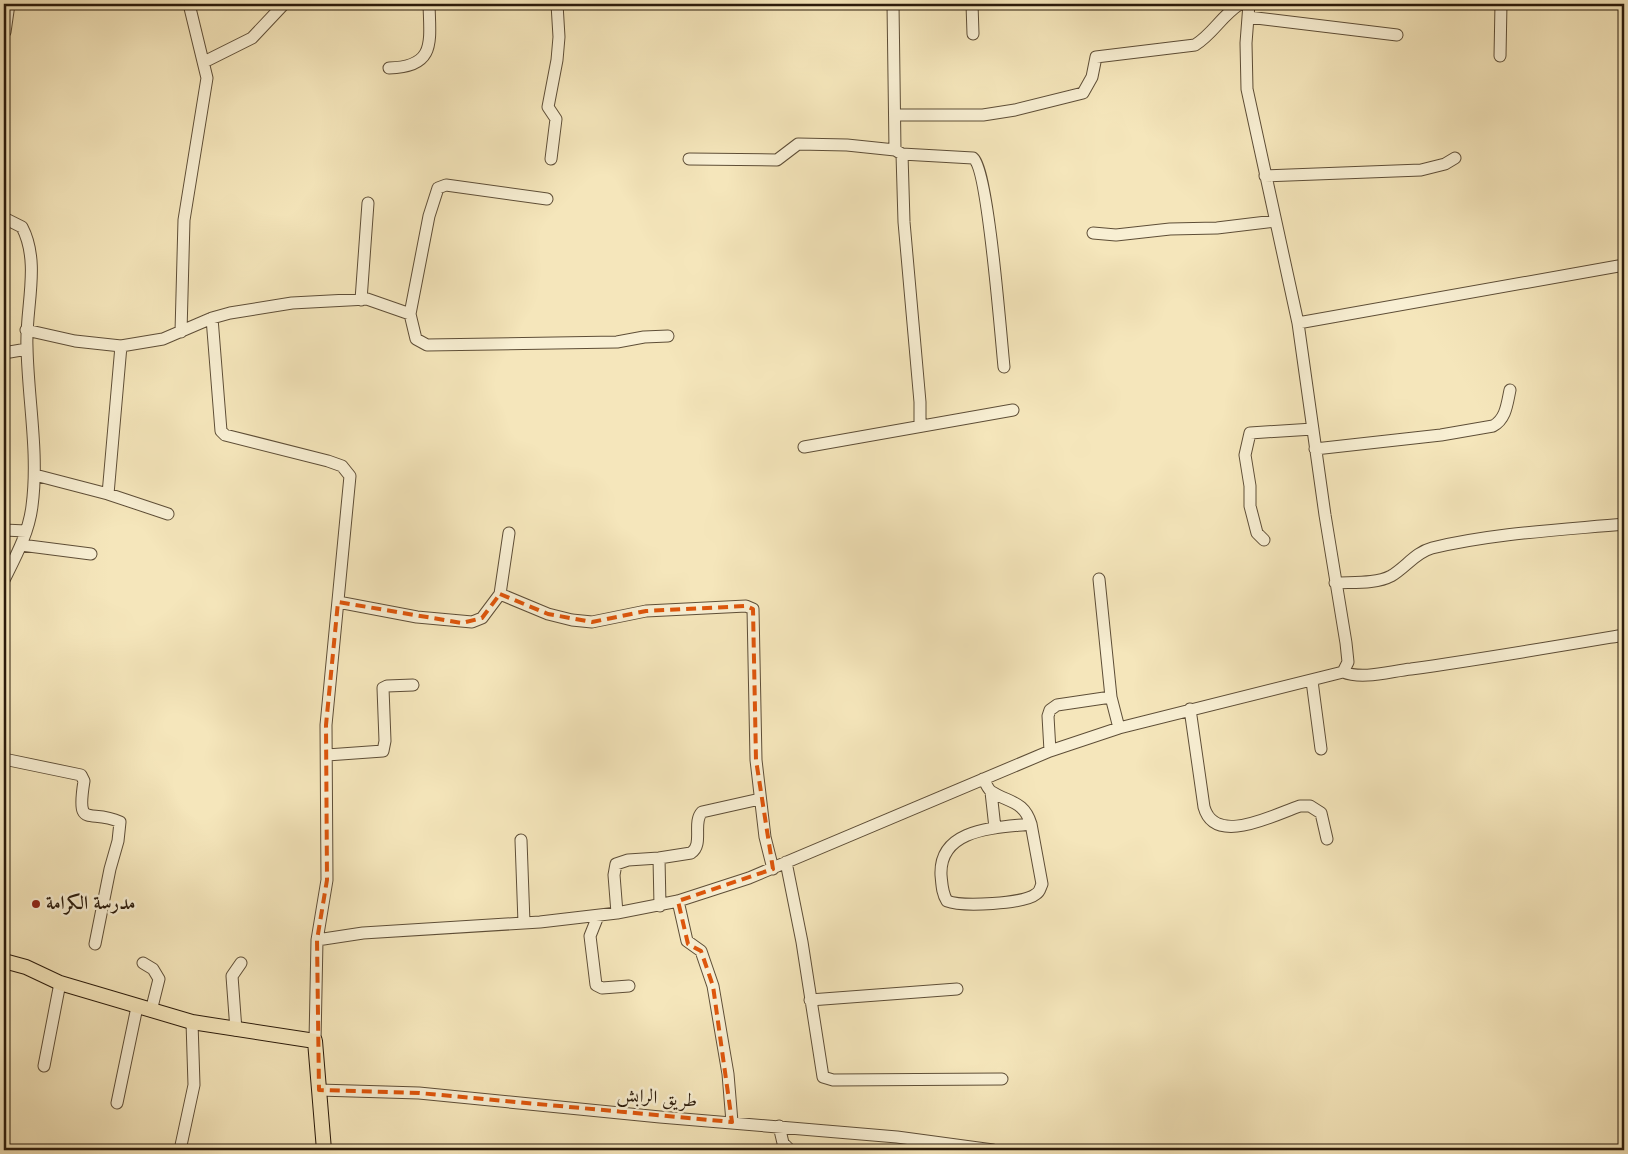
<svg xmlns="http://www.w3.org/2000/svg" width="1628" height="1154" viewBox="0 0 1628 1154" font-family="'Old Standard TT',Amiri,serif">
	<rect width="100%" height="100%" fill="#f5e6bb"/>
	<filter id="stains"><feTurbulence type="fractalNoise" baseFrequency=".004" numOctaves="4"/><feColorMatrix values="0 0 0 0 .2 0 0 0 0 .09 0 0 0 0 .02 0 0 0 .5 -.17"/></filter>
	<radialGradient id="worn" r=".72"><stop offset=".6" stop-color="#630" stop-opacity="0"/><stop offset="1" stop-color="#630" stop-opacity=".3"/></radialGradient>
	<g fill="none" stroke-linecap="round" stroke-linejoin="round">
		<defs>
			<path id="minor" d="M893,4L895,150
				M972,4L973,34
				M1248,17L1397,35
				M5,32L9,4
				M1500,56L1501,4
				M204,62L252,38L284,4
				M389,68C436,67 430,42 429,4
				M895,115H983L1015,110L1083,93L1092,77L1096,57L1195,45C1213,34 1222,15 1240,4
				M551,159L556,119L548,107L557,60L559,37L557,4
				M689,159L777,160L798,144L847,145L895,150L902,154
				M1265,176L1421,170L1445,164L1455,158
				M4,218L22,227C41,263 25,309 27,347C28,400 39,453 32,506C29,532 16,556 4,580
				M1093,233L1116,235L1170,229L1217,228L1275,221
				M361,300L368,203
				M410,314L416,339L427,345L617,342L644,337L668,336
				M212,318L221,431L225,435L328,461L342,466L350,476L326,725L327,880L317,940
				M1298,323L1624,265
				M26,330L75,341L121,346L163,339L212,318L230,313L292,303L367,299L410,314L429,216L438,188L446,185L547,199
				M181,332L184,220L207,78L189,4
				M4,353L27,349
				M920,426V402L904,222L902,154L973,158C988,168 1001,338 1004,367
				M804,447L1013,410
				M1315,449L1441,435L1493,426C1506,419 1507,404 1510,390
				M35,475L108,494L168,514
				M108,494L121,346
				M4,530L26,531
				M1264,540L1257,533L1250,506V486L1245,455L1250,433L1313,429
				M21,545L91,554
				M1335,583C1353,582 1376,584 1391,576C1405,568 1416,552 1432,548C1495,533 1560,530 1624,524
				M500,594L548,614L572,620L592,622L646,611L746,606L753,609L756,760L765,837L773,869
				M338,602L417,617L472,622L482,618L500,594L509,533
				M1343,672C1363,680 1391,671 1411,669C1483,659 1553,647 1624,635
				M1312,681L1321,749
				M1111,697L1119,728
				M1190,709L1204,807C1215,847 1275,814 1300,806H1310L1321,813L1327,839
				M1050,751L1048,716L1050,710L1057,705L1111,697L1099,579
				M327,755L383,751L385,741L383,688L387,686L413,685
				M4,759L81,775L84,781C76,831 89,808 120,822L118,841L110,869L95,944
				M983,779C986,783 988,790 992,792C1010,803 1024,801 1031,824L1042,884C1040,888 1040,892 1036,894C1024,904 962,907 947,901C942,893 942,885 941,875C939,827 998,828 1031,824
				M991,792L995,828
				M521,840L524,923
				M659,858L660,906
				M786,862L802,942L823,1077L833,1080L1002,1079
				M678,901L687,941L701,951L713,986L728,1074L732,1122
				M617,913L614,875L616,864L628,860L659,858L691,853C704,845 692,822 702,812L760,799
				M598,916L590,936L596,985L602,988L629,986
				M143,963L153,969L159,979L151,1011
				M810,1000L957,989
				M236,1030L232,976L241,963
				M315,1041L317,940L363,933L540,922L617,913L678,901L749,878L1050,751L1119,728L1343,672L1348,662L1346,643L1325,515L1298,323L1247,89L1246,43L1249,4
				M44,1066L60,983
				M319,1090L419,1093L660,1117L897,1137L993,1150
				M117,1103L137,1007
				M779,1126L783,1143L790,1150
				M180,1150L194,1085L192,1022"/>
			<path id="major" d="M4,961L26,967L60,983L192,1022L315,1041L324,1150"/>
		</defs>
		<use href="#minor" stroke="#5e4e37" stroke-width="13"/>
		<use href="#major" stroke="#2b1b0b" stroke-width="16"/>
		<use href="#minor" stroke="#f8efd3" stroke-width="11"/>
		<use href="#major" stroke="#f5e6bb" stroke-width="14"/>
	</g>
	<path fill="none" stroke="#df560c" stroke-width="4" stroke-dasharray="10 6" stroke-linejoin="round" d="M500,594L548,614L592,622L646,611L746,606L753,609L756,760L773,869L678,901L688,944L701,951L713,986L732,1122L419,1093L319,1090L317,940L327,880L326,725L338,602L462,623L482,618Z"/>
	<circle fill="#8f2418" stroke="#f8efd3" stroke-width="2" cx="36" cy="904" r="5"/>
	<g text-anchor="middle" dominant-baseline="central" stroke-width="5" stroke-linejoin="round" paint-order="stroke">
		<g font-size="19" font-weight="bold" fill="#2b1b0b" stroke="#f8efd3" text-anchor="start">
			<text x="46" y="904">مدرسة الكرامة</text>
		</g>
		<g font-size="19" fill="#2b1b0b" stroke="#f8efd3">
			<text transform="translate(657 1099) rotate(5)">طريق الرابش</text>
		</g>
	</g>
	<rect width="1628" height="1154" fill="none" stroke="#f5e6bb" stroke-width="20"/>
	<rect x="5" y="5" width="1618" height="1144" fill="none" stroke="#2b1b0b" stroke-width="2.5"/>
	<rect x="10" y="10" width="1608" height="1134" fill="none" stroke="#2b1b0b"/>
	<rect width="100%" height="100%" filter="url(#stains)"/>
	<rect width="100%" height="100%" fill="url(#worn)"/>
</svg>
